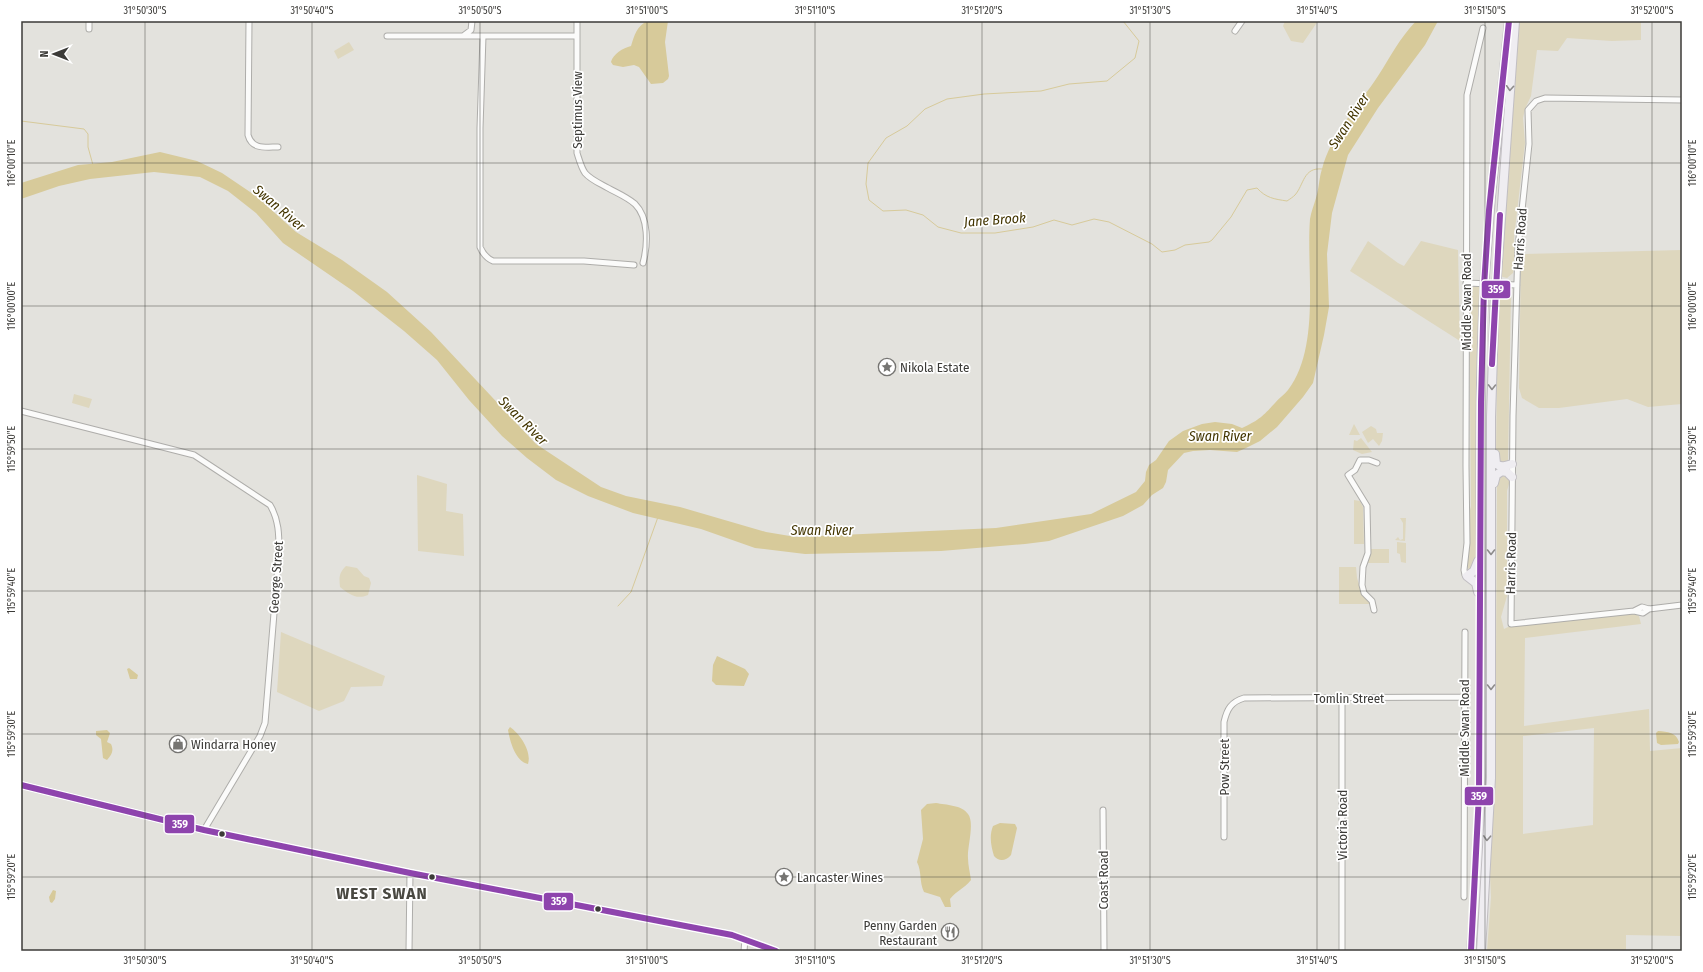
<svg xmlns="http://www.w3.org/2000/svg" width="1703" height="972" viewBox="0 0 1703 972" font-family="'Fira Sans Condensed',sans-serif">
	<rect width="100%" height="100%" fill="#e3e2dd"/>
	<path fill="#ded7be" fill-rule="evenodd" d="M1285,21H1318L1303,43L1291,41L1283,26Z
		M1519,21H1641V40L1612,41L1567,38L1558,51L1537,50L1531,96L1525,109L1523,118L1525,143L1514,238L1515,263L1513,273L1507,278L1499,276Z
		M349,42L354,50L338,59L334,51Z
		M1368,241L1398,263L1404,266L1421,241L1458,250L1460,341L1350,271Z
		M1682,250V404L1648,407L1627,399L1559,408H1539L1522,398L1519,388L1521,254Z
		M1476,285L1480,286V298L1476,456V557L1475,564L1469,570L1467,566L1470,543L1468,518L1471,506L1469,293L1470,290Z
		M1498,289L1509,291L1511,294L1508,460L1505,463H1501L1496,457L1497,372L1495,363Z
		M74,394L92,399L89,408L72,403Z
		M1354,424L1360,435H1349Z
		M1371,426L1376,429L1377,433H1383L1382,441L1379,446L1373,439L1368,443L1362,432Z
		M1361,438L1372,452L1362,454L1353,450L1354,440L1357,441Z
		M1501,474L1509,477L1510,480L1507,491V596L1501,617L1504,629L1508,627L1634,614L1639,616L1641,624L1525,638L1524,726L1649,709L1650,751L1682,748V936L1626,935V951H1487L1491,897L1490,874L1496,664L1497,484V479ZM1594,728L1593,825L1523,834V736Z
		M417,475L447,484L446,511L463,514L464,556L418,551Z
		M1354,500L1360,501L1363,507L1364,544H1354Z
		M1400,518H1406L1405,541L1395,540L1398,537L1400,540L1403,539V523Z
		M1397,542L1406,543V563L1401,562L1400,554L1397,553Z
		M1368,549H1389V563H1368Z
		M346,566L357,568L364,576L369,578L371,583L368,595C356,600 349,594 340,587C339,577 339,573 346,566Z
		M1339,567H1356L1357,578L1363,596L1372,604H1339Z
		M281,632L385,676L382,686L351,687L344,701L319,711L277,692Z"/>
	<path fill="#d7ca9a" d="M648,21H668L665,42L669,76L668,79L663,83L651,84L639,67L634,65L623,67L613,65L611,62C613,54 623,48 631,46C634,36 637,25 648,21Z
		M1416,21H1438L1425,45L1378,108L1348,155L1332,213L1327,254L1329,307L1324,335L1313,383L1303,397L1277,427L1260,441L1246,448L1237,452L1210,450L1193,451L1184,453L1168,470L1166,482L1163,488L1152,495L1143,505L1123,516L1049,541L1025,544L941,551L805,554L755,548L701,529L633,513L588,496L556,480L527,458L502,436L469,400L437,360L404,331L353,291L283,243L256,213L228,191L200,177L154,172L90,179L59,186L21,199V183L78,165L112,162L160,152L197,161L222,173L256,196L296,232L342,260L387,292L431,332L536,444L601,487L626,496L680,507L766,532L796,537L996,528L1091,514L1136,492L1145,481L1146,472L1149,465L1156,460L1169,441L1183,431L1202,424L1215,422L1232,424L1242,428C1259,420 1262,417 1275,403C1279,398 1284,395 1288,390C1321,346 1306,270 1310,219C1311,212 1314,205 1316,198C1319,189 1319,178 1322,169C1331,134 1359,105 1378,76C1391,56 1399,39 1416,21Z
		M717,656L745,669L749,674L744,686L716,685L712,681L713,665Z
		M129,668L138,675L137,679H130L127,669Z
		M510,727C520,734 532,751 528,764C515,761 510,741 508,730Z
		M107,730L110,733L107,742L111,744C114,751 112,754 107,760L103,758L101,739L96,735V731Z
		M1658,731C1668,732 1676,732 1679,742L1678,744L1661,745L1657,743L1656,733Z
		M936,803C946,805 962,805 968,814C975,823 967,847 968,858C968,865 970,873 971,880C964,889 957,890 950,899L951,907H945L940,897L924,892C919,882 922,872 917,862L923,839L921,810L927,804Z
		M1000,823L1015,824L1017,828L1011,855C1006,861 999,862 994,856C991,846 989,836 993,826Z
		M53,890L56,891L55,899L52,903L50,902L49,897Z"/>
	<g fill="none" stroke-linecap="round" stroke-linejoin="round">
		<path stroke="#d7ca9a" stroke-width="1" d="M1123,21L1139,41L1135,58L1107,81L1069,84L1041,91L984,94L947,99L925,109L907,126L886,138L868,163L866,184L869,200L883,211L906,210L923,215L938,227L961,233H995L1033,227L1054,220L1072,225L1094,219L1109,222L1152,244L1162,252L1175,250L1185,245L1209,242L1212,240L1231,217L1247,190L1257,188C1266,198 1274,199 1287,201C1290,199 1293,197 1295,195C1304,185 1303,167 1322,169
			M21,121L84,129L88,134V147L93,165
			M618,606L631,592L658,517"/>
		<defs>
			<path id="minor" d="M249,21L248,135C252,150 266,147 278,147
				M577,21V153C579,159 581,167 585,173C591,180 601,184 608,188C617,193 627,197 635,204C649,218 648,245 643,263
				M89,29V21
				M1235,31L1242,21
				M387,36H463L471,30L472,21
				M463,36H577
				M483,36L480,128V247C483,254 486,258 493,261H584L634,265
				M1682,100L1545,98L1536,101L1528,110L1529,144L1518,248L1513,416L1511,624L1634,611L1642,607L1649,609L1682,605
				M1466,283L1517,285
				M21,411L194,455L270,505C279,520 279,535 279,552L265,723L260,736L204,830
				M1467,576L1465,575L1464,570L1467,543L1466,466L1467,95L1483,28
				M1374,610L1372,601L1364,593L1362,585L1363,567L1368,553L1367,506L1348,475L1355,470L1360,460H1369L1377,463
				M1634,611L1643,613L1649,609
				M1103,810L1104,951
				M1224,837V722C1227,709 1231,702 1244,698L1464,697
				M1464,897L1465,632
				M409,951L410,873
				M744,951L745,939
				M1342,951V698"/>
			<path id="major" d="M21,785L204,830L410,873L732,935L776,951"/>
			<path id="highway" d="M1485,275L1491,197L1509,21
				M1497,276L1515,21
				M1495,454L1496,464C1502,468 1506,466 1512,464
				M1494,483L1496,475L1502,471L1507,472L1512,477
				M1478,561L1474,571L1467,576L1476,583L1478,592
				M1471,951C1476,893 1479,834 1481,776C1484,615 1476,454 1484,293
				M1481,951L1491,778V417L1495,292"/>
		</defs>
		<use href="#minor" stroke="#aeadaa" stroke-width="7"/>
		<use href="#major" stroke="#c1bec2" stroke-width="9"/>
		<use href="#highway" stroke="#c1bec2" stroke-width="10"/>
		<use href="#minor" stroke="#fbfbfa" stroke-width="5"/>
		<use href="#major" stroke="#f4f3f5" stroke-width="7"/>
		<use href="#highway" stroke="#efedf1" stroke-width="8"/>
		<defs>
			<path id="highway-bridge" d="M1495,292L1497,276
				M1484,293L1485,275"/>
		</defs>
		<use href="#highway-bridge" stroke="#c1bec2" stroke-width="10" stroke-linecap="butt"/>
		<use href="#highway-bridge" stroke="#efedf1" stroke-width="8"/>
		<defs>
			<path id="bus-1" d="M1492,364L1500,215
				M21,785L204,830L410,873L732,935L776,951
				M1471,951L1479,794L1481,402L1484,286L1489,210L1509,21"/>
		</defs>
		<use href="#bus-1" stroke="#fff" stroke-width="9"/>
		<use href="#bus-1" stroke="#8e44ad" stroke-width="6"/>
	</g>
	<defs><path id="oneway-chevron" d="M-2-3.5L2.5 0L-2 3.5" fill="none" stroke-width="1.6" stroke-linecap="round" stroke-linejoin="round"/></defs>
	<g stroke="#8d8b8b">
		<use href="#oneway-chevron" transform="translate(1510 88) rotate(94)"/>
		<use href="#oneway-chevron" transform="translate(1492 387) rotate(91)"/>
		<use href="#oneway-chevron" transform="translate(1491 552) rotate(90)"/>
		<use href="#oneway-chevron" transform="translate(1491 687) rotate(90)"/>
		<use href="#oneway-chevron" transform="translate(1487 838) rotate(93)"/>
	</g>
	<path fill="none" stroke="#3c3b38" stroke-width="1" stroke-opacity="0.45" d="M145,21V951M312,21V951M480,21V951M647,21V951M815,21V951M982,21V951M1150,21V951M1317,21V951M1485,21V951M1652,21V951M21,163H1682M21,306H1682M21,449H1682M21,591H1682M21,734H1682M21,877H1682"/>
	<defs>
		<symbol id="sight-ring" viewBox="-11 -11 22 22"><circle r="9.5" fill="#fff" stroke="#767572" stroke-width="1.5"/><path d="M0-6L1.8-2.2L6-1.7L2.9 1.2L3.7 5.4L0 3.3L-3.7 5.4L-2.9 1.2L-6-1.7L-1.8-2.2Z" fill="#767572"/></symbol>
		<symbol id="shop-ring" viewBox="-11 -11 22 22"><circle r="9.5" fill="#fff" stroke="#767572" stroke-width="1.5"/><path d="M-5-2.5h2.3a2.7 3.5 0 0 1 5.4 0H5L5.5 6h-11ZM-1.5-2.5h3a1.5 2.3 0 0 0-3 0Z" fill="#767572"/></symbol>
		<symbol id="restaurant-ring" viewBox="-11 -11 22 22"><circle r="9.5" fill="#fff" stroke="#767572" stroke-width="1.5"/><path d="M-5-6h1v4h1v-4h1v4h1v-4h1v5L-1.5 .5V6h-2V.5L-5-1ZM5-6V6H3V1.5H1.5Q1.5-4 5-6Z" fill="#767572"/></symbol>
	</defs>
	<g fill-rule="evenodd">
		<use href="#sight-ring" x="877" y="357" width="20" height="20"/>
		<use href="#shop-ring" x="168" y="734" width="20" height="20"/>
		<use href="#sight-ring" x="774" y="867" width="20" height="20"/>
		<use href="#restaurant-ring" x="940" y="922" width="20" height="20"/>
	</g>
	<g fill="#3c3b38" stroke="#fff" stroke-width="1.5">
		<circle cx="222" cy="834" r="3.5"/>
		<circle cx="432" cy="877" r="3.5"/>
		<circle cx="598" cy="909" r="3.5"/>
	</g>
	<g text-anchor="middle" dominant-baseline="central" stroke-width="3.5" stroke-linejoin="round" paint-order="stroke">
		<g font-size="13" fill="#3c3b38" stroke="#fff">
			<text transform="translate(577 110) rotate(-90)">Septimus View</text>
			<text transform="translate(1520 239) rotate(-86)">Harris Road</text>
			<text transform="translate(1466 302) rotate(-90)">Middle Swan Road</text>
			<text transform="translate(1511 563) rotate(-89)">Harris Road</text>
			<text transform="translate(276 577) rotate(-86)">George Street</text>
			<text x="1349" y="698">Tomlin Street</text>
			<text transform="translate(1464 728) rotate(-90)">Middle Swan Road</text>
			<text transform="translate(1224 767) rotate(-90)">Pow Street</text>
			<text transform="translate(1342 825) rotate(-90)">Victoria Road</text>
			<text transform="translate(1103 880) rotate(-90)">Coast Road</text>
		</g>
		<g font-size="13" fill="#3c3b38" stroke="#fff" text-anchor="start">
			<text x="900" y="367">Nikola Estate</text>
			<text x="191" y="744">Windarra Honey</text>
			<text x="797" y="877">Lancaster Wines</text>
			<text x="937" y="925" text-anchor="end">Penny Garden<tspan x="937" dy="15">Restaurant</tspan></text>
		</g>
		<g font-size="14" font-style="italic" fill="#433500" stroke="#fff">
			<text transform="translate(1349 121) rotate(-57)">Swan River</text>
			<text transform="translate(279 208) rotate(40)">Swan River</text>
			<text transform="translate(995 220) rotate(-4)">Jane Brook</text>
			<text transform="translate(523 421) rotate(45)">Swan River</text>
			<text x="1220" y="436">Swan River</text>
			<text x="822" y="530">Swan River</text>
		</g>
		<g font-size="17" font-weight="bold" letter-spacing="1" fill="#494841" stroke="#fff">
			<text x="382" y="893">WEST SWAN</text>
		</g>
	</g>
	<g stroke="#fff" stroke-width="1.5">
		<rect x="1481" y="280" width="30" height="19" rx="4" fill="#8e44ad"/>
		<rect x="1464" y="786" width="30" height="20" rx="4" fill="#8e44ad"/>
		<rect x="164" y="814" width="31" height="20" rx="4" fill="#8e44ad"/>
		<rect x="543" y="892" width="31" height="19" rx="4" fill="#8e44ad"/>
	</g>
	<g font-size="11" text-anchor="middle" font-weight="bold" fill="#fff">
		<text x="1496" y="293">359</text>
		<text x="1479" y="800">359</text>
		<text x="180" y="828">359</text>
		<text x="559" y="905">359</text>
	</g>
	<rect width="1703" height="972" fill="none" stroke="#ffffff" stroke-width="44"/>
	<g transform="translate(54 54) rotate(270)" stroke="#ffffff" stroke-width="3" paint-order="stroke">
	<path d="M0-3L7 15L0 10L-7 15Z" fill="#3c3b38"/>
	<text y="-6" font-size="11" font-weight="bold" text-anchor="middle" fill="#3c3b38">N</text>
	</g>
	<rect x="22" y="22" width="1659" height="928" fill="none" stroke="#3c3b38" stroke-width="1.5"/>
	<g font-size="10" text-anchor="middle" fill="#3c3b38">
		<text x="145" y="14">31°50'30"S</text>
		<text x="312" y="14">31°50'40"S</text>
		<text x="480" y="14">31°50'50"S</text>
		<text x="647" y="14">31°51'00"S</text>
		<text x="815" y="14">31°51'10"S</text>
		<text x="982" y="14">31°51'20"S</text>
		<text x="1150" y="14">31°51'30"S</text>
		<text x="1317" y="14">31°51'40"S</text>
		<text x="1485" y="14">31°51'50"S</text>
		<text x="1652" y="14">31°52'00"S</text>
		<text transform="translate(1692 163) rotate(-90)" y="4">116°00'10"E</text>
		<text transform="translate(11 163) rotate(-90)" y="4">116°00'10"E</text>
		<text transform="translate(1692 306) rotate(-90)" y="4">116°00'00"E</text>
		<text transform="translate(11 306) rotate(-90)" y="4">116°00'00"E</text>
		<text transform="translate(1692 449) rotate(-90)" y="4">115°59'50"E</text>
		<text transform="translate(11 449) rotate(-90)" y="4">115°59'50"E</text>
		<text transform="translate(1692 591) rotate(-90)" y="4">115°59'40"E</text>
		<text transform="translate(11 591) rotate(-90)" y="4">115°59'40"E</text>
		<text transform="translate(1692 734) rotate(-90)" y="4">115°59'30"E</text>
		<text transform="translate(11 734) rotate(-90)" y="4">115°59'30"E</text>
		<text transform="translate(1692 877) rotate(-90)" y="4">115°59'20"E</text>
		<text transform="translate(11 877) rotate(-90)" y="4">115°59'20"E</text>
		<text x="145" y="964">31°50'30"S</text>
		<text x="312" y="964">31°50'40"S</text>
		<text x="480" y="964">31°50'50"S</text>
		<text x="647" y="964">31°51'00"S</text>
		<text x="815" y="964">31°51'10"S</text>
		<text x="982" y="964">31°51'20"S</text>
		<text x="1150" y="964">31°51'30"S</text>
		<text x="1317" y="964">31°51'40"S</text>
		<text x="1485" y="964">31°51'50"S</text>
		<text x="1652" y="964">31°52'00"S</text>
	</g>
</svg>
